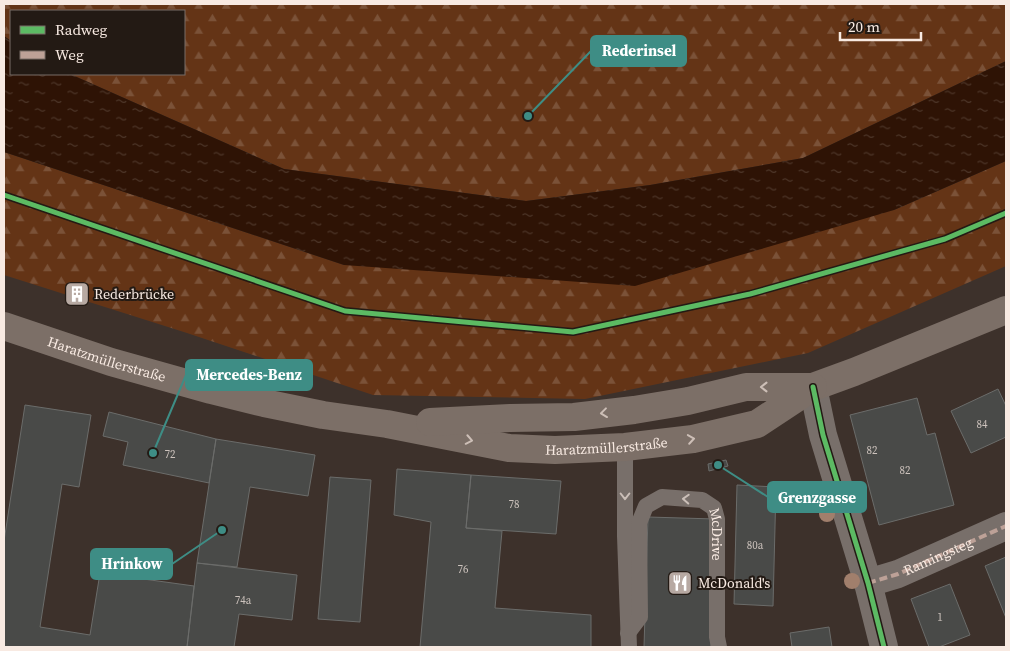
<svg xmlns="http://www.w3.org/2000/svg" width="1010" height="651" viewBox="0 0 1010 651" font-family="'Source Serif 4',serif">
	<defs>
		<pattern id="forest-firs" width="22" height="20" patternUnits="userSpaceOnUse" patternTransform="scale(1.25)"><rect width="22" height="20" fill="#643416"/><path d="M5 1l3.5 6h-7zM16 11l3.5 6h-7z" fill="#7b5238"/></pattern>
		<pattern id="water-ripples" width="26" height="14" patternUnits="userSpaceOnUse" patternTransform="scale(1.25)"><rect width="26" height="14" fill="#2e1305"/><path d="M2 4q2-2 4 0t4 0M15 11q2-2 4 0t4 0" fill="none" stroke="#4d3629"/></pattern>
	</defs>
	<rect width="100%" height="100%" fill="#3d312b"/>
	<path fill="url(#forest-firs)" d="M4,4H1006V61L803,158L650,185L526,201L284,169L70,74H184V11H11V41L4,36Z
		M4,152L344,265L894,210L1006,161V266L808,353L585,399L373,395L187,333L4,275Z"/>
	<path fill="url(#water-ripples)" d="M4,36L11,41V74H70L284,169L526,201L650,185L803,158L1006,61V161L894,210L635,286L344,265L4,152Z"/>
	<path fill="#494a48" stroke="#6b6c6a" d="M68,287L88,292L86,301L66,295Z
		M998,389L1006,406V437L971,453L951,411Z
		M917,398L927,435L935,433L954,505L879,525L850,415Z
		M25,405L91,415L79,487L62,484L40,627L90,635L100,573L194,586L187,647H4V541Z
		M109,412L216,439L209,483L123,465L128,442L103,436Z
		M216,439L315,455L308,496L250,487L237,567L197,563Z
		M726,460L728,466L709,471L708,464Z
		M397,469L471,475L466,528L502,531L495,608L591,615V647H420L431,522L394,515Z
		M471,475L561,481L556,534L466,528Z
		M330,477L371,480L360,622L318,619Z
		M737,485L776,487L773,606L734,604Z
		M648,517L715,519L711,647H644Z
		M1006,557V618L985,566Z
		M197,563L297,575L292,620L239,614L234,647H187Z
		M950,584L970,635L939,647H929L911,599Z
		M829,627L832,647H792L790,633Z"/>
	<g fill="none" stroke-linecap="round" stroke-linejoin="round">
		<g stroke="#786f6a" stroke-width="16">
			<path d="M625,447V536L629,647"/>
			<path id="s1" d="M628,633L640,617L639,523L646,506L662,497L702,500L714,508L717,519V637L719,647"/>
		</g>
		<g stroke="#786f6a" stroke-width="28">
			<path d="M813,387L823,435L868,583L884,647"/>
			<path id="s2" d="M868,583L898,574L1006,526"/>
		</g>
		<g stroke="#7c6f67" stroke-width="28">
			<path id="s3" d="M4,326L111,362L211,390L264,403L323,415L387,424L509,448L555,450L625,447L693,439L757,424L813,387L854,372L1006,310"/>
			<path d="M430,422L510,418L574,417L634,410L688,401L746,387H813"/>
		</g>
		<path stroke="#bda197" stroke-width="4" stroke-dasharray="8 4" stroke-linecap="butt" d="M868,583L898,574L1006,526"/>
		<defs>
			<path id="cycleway" d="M4,195L345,311L573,332L750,294L945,239L1006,213
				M813,387L823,435L868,583L884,647"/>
		</defs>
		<use href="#cycleway" stroke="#231a14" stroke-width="8"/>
		<use href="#cycleway" stroke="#5cba63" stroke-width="5"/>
	</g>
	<g fill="#a17f6c">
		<circle cx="827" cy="514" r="8"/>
		<circle cx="852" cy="581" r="8"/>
	</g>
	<defs><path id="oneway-chevron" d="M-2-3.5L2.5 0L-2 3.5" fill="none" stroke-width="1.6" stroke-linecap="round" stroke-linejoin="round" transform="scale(1.25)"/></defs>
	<g stroke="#cdbfb7">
		<use href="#oneway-chevron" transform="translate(764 387) rotate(180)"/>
		<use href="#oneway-chevron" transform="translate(604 413) rotate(173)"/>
		<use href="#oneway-chevron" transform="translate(691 439) rotate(-9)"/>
		<use href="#oneway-chevron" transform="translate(469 440) rotate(11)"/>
	</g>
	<g stroke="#cbbfb8">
		<use href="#oneway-chevron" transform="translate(625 496) rotate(90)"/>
		<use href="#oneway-chevron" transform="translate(686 499) rotate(-177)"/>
	</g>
	<defs>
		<symbol id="building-square" viewBox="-11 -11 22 22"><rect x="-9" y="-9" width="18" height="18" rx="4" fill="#b7a9a2" stroke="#231a14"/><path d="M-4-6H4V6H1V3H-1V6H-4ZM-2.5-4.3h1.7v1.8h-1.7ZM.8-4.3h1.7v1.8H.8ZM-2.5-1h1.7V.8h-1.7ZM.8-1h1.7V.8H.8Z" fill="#fff"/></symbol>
		<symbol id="restaurant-square" viewBox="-11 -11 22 22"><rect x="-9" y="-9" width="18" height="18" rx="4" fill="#b7a9a2" stroke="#231a14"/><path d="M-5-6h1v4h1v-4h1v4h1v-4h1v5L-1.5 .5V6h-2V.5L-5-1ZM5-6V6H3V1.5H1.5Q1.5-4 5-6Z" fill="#fff"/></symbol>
	</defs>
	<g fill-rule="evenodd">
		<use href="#building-square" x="63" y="280" width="28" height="28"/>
		<use href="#restaurant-square" x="666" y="569" width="28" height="28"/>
	</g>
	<g text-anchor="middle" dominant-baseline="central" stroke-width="4" stroke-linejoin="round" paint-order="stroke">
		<g font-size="11" fill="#ccc2bc">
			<text x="982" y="424">84</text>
			<text x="872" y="450">82</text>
			<text x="170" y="454">72</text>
			<text x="905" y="470">82</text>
			<text x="514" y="504">78</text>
			<text x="755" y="545">80a</text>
			<text x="463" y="569">76</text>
			<text x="243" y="600">74a</text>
			<text x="940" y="617">1</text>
		</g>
		<g font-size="14" fill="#f8eae2" stroke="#231a14" text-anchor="start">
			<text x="94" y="294">Rederbrücke</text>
			<text x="698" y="583">McDonald's</text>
		</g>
		<g font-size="14" fill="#f8eae2" stroke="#231a14">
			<text stroke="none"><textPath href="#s3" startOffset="108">Haratzmüllerstraße</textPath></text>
			<text stroke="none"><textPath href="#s3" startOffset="618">Haratzmüllerstraße</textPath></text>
			<text stroke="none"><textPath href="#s1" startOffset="232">McDrive</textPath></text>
			<text stroke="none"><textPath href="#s2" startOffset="75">Ramingsteg</textPath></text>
		</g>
	</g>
	<path fill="none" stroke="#3e8d85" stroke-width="2" d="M528 116L591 51M153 453L186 375M718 465L768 497M222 530L172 564"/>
	<g fill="#3e8d85" stroke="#231a14" stroke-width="2">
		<circle cx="528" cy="116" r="5"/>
		<circle cx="153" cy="453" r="5"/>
		<circle cx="718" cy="465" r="5"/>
		<circle cx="222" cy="530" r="5"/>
	</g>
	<g fill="#3e8d85" stroke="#3e8d85" stroke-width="2">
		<rect x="591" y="36" width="95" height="30" rx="5"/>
		<rect x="186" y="360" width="126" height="30" rx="5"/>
		<rect x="768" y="482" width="98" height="30" rx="5"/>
		<rect x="91" y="549" width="81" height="30" rx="5"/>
	</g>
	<g font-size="15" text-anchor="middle" font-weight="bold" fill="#fff">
		<text x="639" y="56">Rederinsel</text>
		<text x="249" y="380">Mercedes-Benz</text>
		<text x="817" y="503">Grenzgasse</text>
		<text x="132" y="569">Hrinkow</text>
	</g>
	<rect width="1010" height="651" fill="none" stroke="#f8eae2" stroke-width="10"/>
	<rect x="10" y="10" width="175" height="65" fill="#231a14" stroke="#786d66"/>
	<rect x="20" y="26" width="25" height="8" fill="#5cba63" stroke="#786d66"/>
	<text x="55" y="35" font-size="15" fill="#f8eae2">Radweg</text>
	<rect x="20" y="51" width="25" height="8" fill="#bda197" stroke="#786d66"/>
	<text x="55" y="60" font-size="15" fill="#f8eae2">Weg</text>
	<path d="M840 32v8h81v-8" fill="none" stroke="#f8eae2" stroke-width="2.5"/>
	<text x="848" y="32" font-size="15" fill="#f8eae2" stroke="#231a14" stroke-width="4" paint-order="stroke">20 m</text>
</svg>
